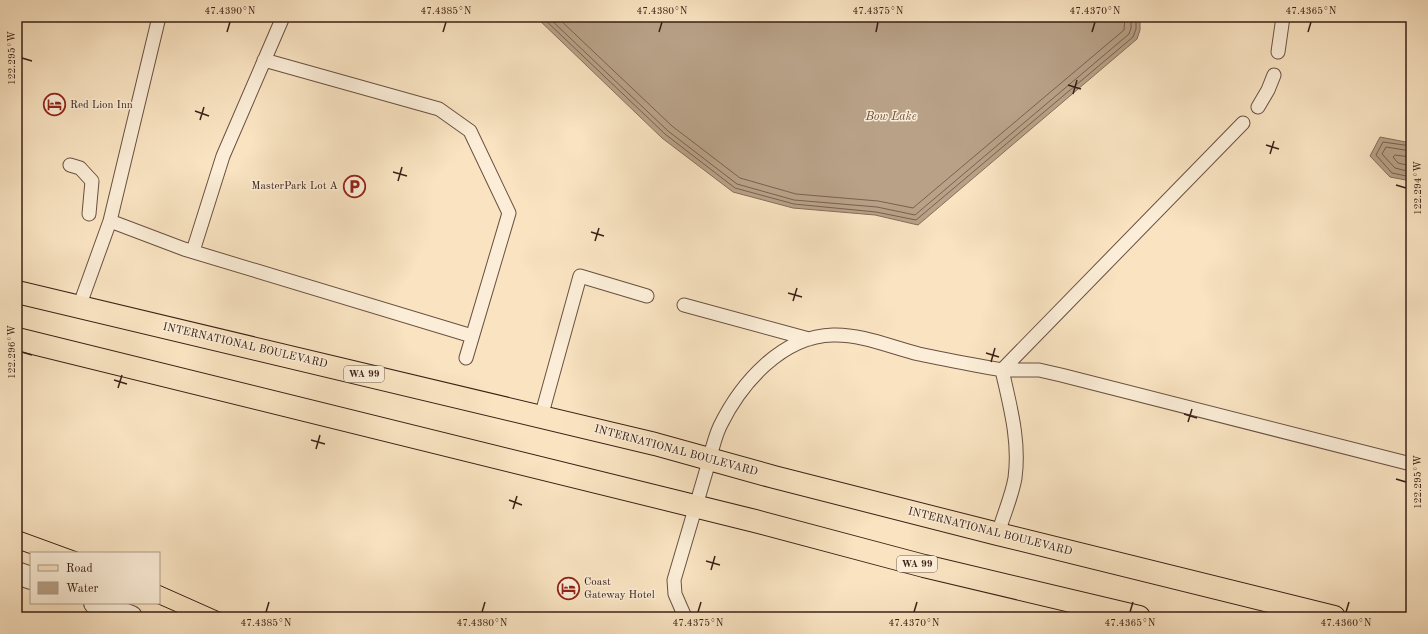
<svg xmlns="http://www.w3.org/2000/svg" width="1428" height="634" viewBox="0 0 1428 634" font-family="'Old Standard TT',serif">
	<rect width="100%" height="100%" fill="#f9e3c1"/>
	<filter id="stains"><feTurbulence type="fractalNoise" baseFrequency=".005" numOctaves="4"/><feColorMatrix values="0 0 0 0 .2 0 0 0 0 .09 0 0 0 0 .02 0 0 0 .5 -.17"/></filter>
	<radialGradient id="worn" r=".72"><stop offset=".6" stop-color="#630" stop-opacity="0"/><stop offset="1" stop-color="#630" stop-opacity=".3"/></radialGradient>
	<path fill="#b8a187" stroke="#866d5a" d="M536,17H1140V30L1137,39L918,225L875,215L793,208L733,192L662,138Z
		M1380,137L1411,143V181L1390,177L1370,156Z"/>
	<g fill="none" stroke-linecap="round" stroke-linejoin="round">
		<path stroke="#7a604e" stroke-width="1" d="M542,17L665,134L735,188L794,204L876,212L916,220L1133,37L1136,29V17
			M548,17L668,131L737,184L794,200L877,207L915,215L1129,34L1131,28V17
			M557,17L672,126L740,178L796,194L878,201L913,208L1124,30L1125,17
			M1411,146L1383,142L1376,155L1392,173L1411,177
			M1411,151L1386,147L1382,154L1395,168L1411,172
			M1411,157L1395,155L1393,157L1398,163L1411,166"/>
		<defs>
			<path id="service" d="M1278,52L1283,17
				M264,60L439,109L470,131L509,213L466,358
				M1258,107L1268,90L1274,75
				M70,165L80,168L92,181L89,214
				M110,221L184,249L472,336
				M193,251L223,156L283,17
				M684,305L809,339
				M79,307L110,221L159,17
				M541,417L580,276L647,296
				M998,534C1003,516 1012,496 1015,478C1020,441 1010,406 1002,370H1039L1061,375L1411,464
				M685,617L675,594L674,580C684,545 695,510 705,475C710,459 713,441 720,426C741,383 782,336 833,335C861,334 891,347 919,354C946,360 975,365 1002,370L1243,123"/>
			<path id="minor" d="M17,573L31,578
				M95,603L131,617"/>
			<path id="primary" d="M17,292L655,444L774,477L998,534L1334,617
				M17,339L755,521L924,566L1139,617"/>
		</defs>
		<use href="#service" stroke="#6a5141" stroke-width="15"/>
		<use href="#minor" stroke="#6a5141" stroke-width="24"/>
		<use href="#primary" stroke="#3b2016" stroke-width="24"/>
		<use href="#service" stroke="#fbedd7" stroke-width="13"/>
		<use href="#minor" stroke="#fbedd7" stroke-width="22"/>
		<use href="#primary" stroke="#f9e3c1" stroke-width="22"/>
		<path stroke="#3b2016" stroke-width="1" d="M17,530L80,553
			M17,549L31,554
			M159,585L231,617
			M156,603L188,617"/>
	</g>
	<path fill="none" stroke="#3b2016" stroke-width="1.5" d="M227,32L230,22M443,32L446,22M659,32L662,22M876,32L878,22M1092,32L1095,22M1308,32L1311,22M22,58L32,61M1068,85L1081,89M1073,94L1077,80M195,111L209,116M200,120L204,107M1266,145L1279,149M1270,154L1274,141M393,172L407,176M398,181L402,167M1396,185L1406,188M591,232L604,236M595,241L599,228M788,293L802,297M793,301L797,288M22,352L32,355M986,353L999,357M991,362L995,348M114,380L127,384M118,388L122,375M1184,414L1197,418M1188,422L1192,409M311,440L325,444M316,449L320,435M1396,479L1406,482M509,500L522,505M513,509L517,496M706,561L720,565M711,570L715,556M266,612L269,602M482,612L485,602M698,612L701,602M914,612L917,602M1130,612L1133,602M1346,612L1349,602"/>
	<defs>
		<symbol id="hotel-ring" viewBox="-11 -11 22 22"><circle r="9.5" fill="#fbedd7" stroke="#8f2418" stroke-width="1.5"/><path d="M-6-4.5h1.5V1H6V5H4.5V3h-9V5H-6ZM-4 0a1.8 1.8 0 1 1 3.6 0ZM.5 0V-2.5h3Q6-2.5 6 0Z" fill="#8f2418"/></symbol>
		<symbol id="parking-ring" viewBox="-11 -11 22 22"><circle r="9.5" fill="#fbedd7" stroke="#8f2418" stroke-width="1.5"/><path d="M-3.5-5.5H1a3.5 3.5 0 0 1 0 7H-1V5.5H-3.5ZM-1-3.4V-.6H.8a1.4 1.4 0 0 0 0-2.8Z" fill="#8f2418"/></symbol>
	</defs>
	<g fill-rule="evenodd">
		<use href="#hotel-ring" x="42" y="92" width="25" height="25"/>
		<use href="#parking-ring" x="342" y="174" width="25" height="25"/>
		<use href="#hotel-ring" x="556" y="576" width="25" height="25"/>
	</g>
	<g text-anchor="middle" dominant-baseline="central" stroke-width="3" stroke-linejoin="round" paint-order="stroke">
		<g fill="#fbedd7" stroke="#755e50" stroke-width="1">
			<rect x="344" y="366" width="40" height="16" rx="3"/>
			<rect x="897" y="556" width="40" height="16" rx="3"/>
		</g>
		<g font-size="10" font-weight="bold" fill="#3b2016">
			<text x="364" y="374">WA 99</text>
			<text x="917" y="564">WA 99</text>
		</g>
		<g font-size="11" fill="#3b2016" stroke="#fbedd7" text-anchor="start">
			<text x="70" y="105">Red Lion Inn</text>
			<text x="338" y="186" text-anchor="end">MasterPark Lot A</text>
			<text x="584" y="582">Coast<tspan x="584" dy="13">Gateway Hotel</tspan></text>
		</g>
		<g font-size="11" fill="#3b2016" stroke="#fbedd7">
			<text transform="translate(245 346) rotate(13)">INTERNATIONAL BOULEVARD</text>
			<text transform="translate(676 451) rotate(15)">INTERNATIONAL BOULEVARD</text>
			<text transform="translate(990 532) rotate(14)">INTERNATIONAL BOULEVARD</text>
		</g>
		<g font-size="12" font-style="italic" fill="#674d3e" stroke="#fbedd7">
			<text x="891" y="117">Bow Lake</text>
		</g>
	</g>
	<rect width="1428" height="634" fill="none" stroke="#f9e3c1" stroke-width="44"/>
	<rect x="30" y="552" width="130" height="52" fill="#fbedd7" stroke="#ae9b8a"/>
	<rect x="38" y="565" width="20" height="6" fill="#f9e3c1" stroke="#ae9b8a"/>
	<text x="66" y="572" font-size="12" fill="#3b2016">Road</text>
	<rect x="38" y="582" width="20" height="12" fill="#b8a187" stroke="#ae9b8a"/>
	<text x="66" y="592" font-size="12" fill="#3b2016">Water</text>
	<rect x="22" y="22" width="1384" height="590" fill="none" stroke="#3b2016" stroke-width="1.5"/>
	<g font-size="10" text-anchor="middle" fill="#3b2016">
		<text x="230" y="14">47.4390°N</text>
		<text x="446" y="14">47.4385°N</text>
		<text x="662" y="14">47.4380°N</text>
		<text x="878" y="14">47.4375°N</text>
		<text x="1095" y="14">47.4370°N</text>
		<text x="1311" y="14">47.4365°N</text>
		<text transform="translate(11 58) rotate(-90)" y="4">122.295°W</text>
		<text transform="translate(1417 188) rotate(-90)" y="4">122.294°W</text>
		<text transform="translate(11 352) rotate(-90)" y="4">122.296°W</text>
		<text transform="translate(1417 482) rotate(-90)" y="4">122.295°W</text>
		<text x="266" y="626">47.4385°N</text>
		<text x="482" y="626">47.4380°N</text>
		<text x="698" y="626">47.4375°N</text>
		<text x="914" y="626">47.4370°N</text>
		<text x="1130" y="626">47.4365°N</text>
		<text x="1346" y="626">47.4360°N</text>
	</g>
	<rect width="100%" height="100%" filter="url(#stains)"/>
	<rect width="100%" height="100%" fill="url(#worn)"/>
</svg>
